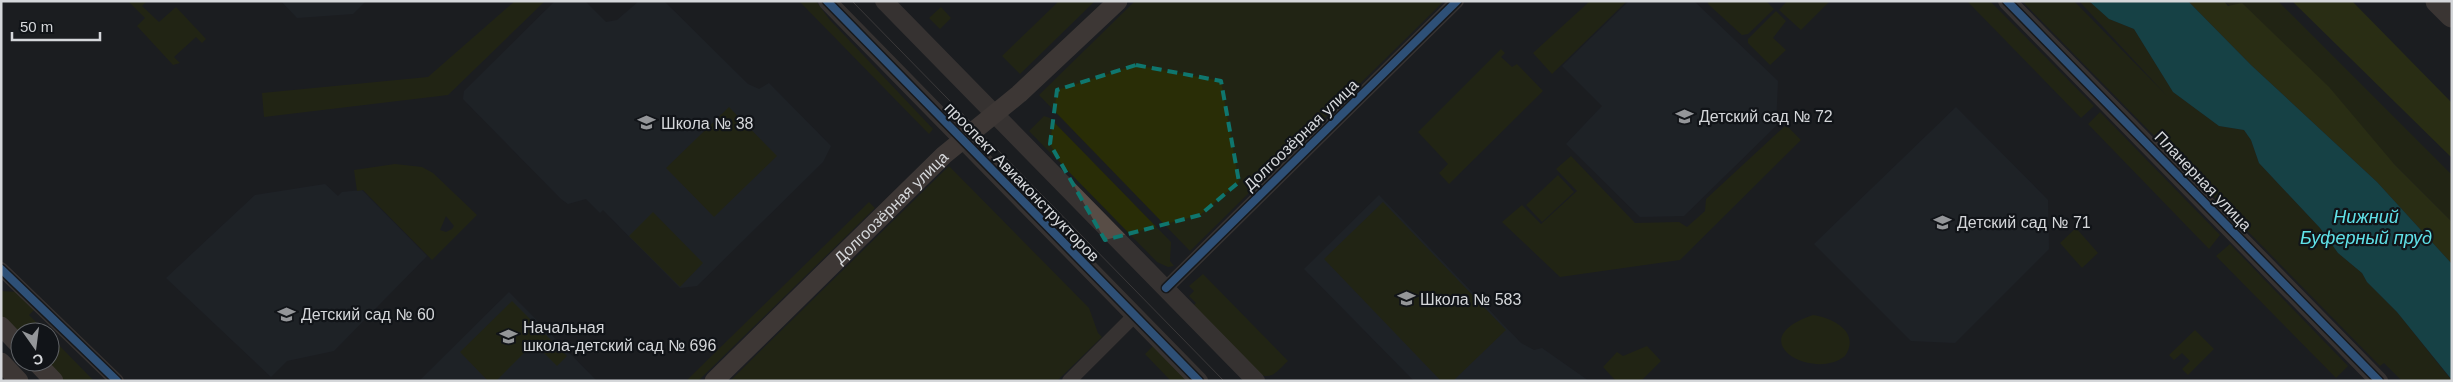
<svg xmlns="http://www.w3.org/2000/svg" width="2453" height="382" viewBox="0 0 2453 382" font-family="Arial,sans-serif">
	<rect width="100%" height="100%" fill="#1b1d20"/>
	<path fill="#22282e" d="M281,1H366L353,14L297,18Z
		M555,1H585L606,22L617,20L639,1H664L748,84L759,89L769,83L831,146L823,162L697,286L680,288L603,210L600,213L586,199L568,204L561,199L463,99L464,91Z
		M1629,1H1694L1778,81L1776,126L1684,216L1640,217L1566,144L1602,106L1562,66Z
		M1956,107L2048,200L2049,249L1955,343L1911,341L1814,244Z
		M325,184L338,196L342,192L362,190L427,256L334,351L287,361L271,377L166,278L255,195Z
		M1379,195L1521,343L1534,350L1542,348L1589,381H1414L1304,269Z
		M509,292L597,381H419Z"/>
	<path fill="#292d06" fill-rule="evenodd" d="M128,1H147L142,6L159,22L176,7L206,39L202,43L196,37L174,57L180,63L173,65L137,26L145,18Z
		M515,1H545L448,95L264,117L262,93L428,77Z
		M799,1H816L829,19L933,129L929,134Z
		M1059,1H1095L1020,74L1002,56Z
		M1135,1H1444L1190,251L1039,95Z
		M1590,1H1627L1552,74L1533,53Z
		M1708,1H1766L1774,9L1748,34L1742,35L1708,4Z
		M1787,1H1830L1801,30L1779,10Z
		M1967,1H1990L2094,106L2081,118Z
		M2022,1H2074L2167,96L2079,1H2089L2109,19L2134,29L2173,92L2219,126L2244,130L2251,140L2259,163L2320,228L2338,253L2362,273L2367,282L2397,312L2452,381H2402L2384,363L2380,366Z
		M2224,1H2278L2452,175V222L2394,164Z
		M941,7L951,18L940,29L929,18Z
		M1776,11L1786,21L1773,38L1786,50L1770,65L1748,43V39Z
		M1501,49L1505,53L1501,57L1512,67L1517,64L1543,91L1449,184L1439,173L1448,164L1418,132Z
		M729,107L777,156L714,217L666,168Z
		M2100,112L2220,235L2209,249L2088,124Z
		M1044,116L1050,118L1171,242L1170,261L1174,266L1168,267L1157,262L1029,131Z
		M1786,125L1801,140L1680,260L1560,277L1502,222L1522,205L1541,224L1577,191L1556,169L1571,156L1635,223L1679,222L1687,227L1705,211L1706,199Z
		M395,164L422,167L433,173L477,215L432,260L363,190L357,191L354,170ZM446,216L454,226L452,229L446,232L440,230Z
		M949,166L1089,308L1098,333L1102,337L1057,381H730Z
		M1558,175L1574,192L1542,222L1526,205Z
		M869,202L875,208L698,381H686Z
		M1383,202L1506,330L1453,381H1441L1324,259Z
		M653,212L703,263L680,287L629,236Z
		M2076,228L2098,253L2082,268L2060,243Z
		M2230,244L2348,366L2336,378L2216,256Z
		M1203,274L1288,361C1279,369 1272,381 1259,374L1192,307L1196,303L1189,296L1194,291L1189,286Z
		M1,291L18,292L35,309L29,315L46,332H20V339L1,320Z
		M512,301L567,356L557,366L534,343L496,381H488L460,352Z
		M1813,315C1833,318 1861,332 1845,356C1813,382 1739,340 1813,315Z
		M2195,330L2214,349L2188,375L2182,369L2190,361L2182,353L2174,360L2169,355Z
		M50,336L94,381H61L43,362H50Z
		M1154,345L1190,381H1171L1145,354Z
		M1647,346L1661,361L1641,381H1616L1603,367L1617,352L1623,356Z"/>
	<path fill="#3a4006" d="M2188,1H2224L2228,6L2242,3L2329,87L2394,164L2452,222V264L2377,182L2251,65Z
		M2292,1H2352L2452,103V158Z"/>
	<path fill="#106d72" d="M2089,1H2188L2251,65L2377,182L2452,264V380L2397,312L2367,282L2362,273L2338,253L2320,228L2259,163L2251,140L2244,130L2219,126L2173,92L2134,29L2109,19Z"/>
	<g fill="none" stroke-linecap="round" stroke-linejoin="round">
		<path stroke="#584d46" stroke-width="14" d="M1,269L117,381
			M1166,288L1457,1
			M1069,381L1134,316"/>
		<path stroke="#584d46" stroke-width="18" d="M827,1L1199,381
			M884,1L1256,381
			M2007,1L2379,381"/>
		<g stroke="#66584f" stroke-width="19">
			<path d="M1,326L20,346"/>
			<path d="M1,362L19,381"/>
			<path d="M36,362L54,381"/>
			<path id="s1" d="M714,381L944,155L1019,94L1118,1"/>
		</g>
		<path stroke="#5f524a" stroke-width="25" d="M2438,1L2452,15"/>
		<path stroke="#605a57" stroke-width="1" d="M852,1L1224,381"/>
		<defs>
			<path id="cycleway" d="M827,1L1199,381
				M2007,1L2379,381
				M1,269L117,381
				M1166,288L1457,1"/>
		</defs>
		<use href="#cycleway" stroke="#111418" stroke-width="11"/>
		<use href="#cycleway" stroke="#468fdf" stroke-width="8"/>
	</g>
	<path d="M0 0H2453V382H0ZM1136,65L1221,81L1239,182L1200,215L1105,240L1050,144L1057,90Z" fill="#1b1d20" fill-opacity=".55" fill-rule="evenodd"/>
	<path fill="none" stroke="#0f766e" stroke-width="4" stroke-dasharray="10 6" stroke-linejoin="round" d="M1136,65L1221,81L1239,182L1200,215L1105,240L1050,144L1057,90Z"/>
	<defs>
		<symbol id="school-bare" viewBox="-9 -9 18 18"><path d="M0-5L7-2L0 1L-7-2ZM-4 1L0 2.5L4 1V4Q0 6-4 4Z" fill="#949699" stroke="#111418" stroke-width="2.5" paint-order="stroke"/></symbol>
	</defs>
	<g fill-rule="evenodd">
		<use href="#school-bare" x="1672" y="104" width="25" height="25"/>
		<use href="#school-bare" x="634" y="110" width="25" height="25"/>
		<use href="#school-bare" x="1930" y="210" width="25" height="25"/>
		<use href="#school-bare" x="1394" y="286" width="25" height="25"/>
		<use href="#school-bare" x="274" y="302" width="25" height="25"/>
		<use href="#school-bare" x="496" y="324" width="25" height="25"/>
	</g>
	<g text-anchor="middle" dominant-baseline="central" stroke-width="4.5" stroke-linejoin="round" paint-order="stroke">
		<g font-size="16" fill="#d5d7da" stroke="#111418" text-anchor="start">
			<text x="1699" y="116">Детский сад № 72</text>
			<text x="661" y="123">Школа № 38</text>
			<text x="1957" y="222">Детский сад № 71</text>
			<text x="1420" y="299">Школа № 583</text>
			<text x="301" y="314">Детский сад № 60</text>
			<text x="523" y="327">Начальная<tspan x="523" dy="18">школа-детский сад № 696</tspan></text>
		</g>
		<g font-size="16" fill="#d5d7da" stroke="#111418">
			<text transform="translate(1301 135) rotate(-44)">Долгоозёрная улица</text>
			<text transform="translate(2203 181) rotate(46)">Планерная улица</text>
			<text transform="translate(1022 182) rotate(46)">проспект Авиаконструкторов</text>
			<text stroke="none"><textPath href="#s1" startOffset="248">Долгоозёрная улица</textPath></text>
		</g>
		<g font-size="18" font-style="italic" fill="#60e2e9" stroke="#111418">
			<text x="2366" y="217">Нижний<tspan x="2366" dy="21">Буферный пруд</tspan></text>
		</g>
	</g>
	<rect width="2453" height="382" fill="none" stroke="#d5d7da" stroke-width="5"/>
	<g transform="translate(35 347) rotate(166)"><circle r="24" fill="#111418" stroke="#5f6266"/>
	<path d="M0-4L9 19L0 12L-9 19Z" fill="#949699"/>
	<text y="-8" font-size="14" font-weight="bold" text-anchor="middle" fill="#d5d7da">С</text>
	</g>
	<path d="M12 32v8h88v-8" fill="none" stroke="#d5d7da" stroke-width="2.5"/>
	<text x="20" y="32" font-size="15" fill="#d5d7da" stroke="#111418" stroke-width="4" paint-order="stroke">50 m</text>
</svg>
